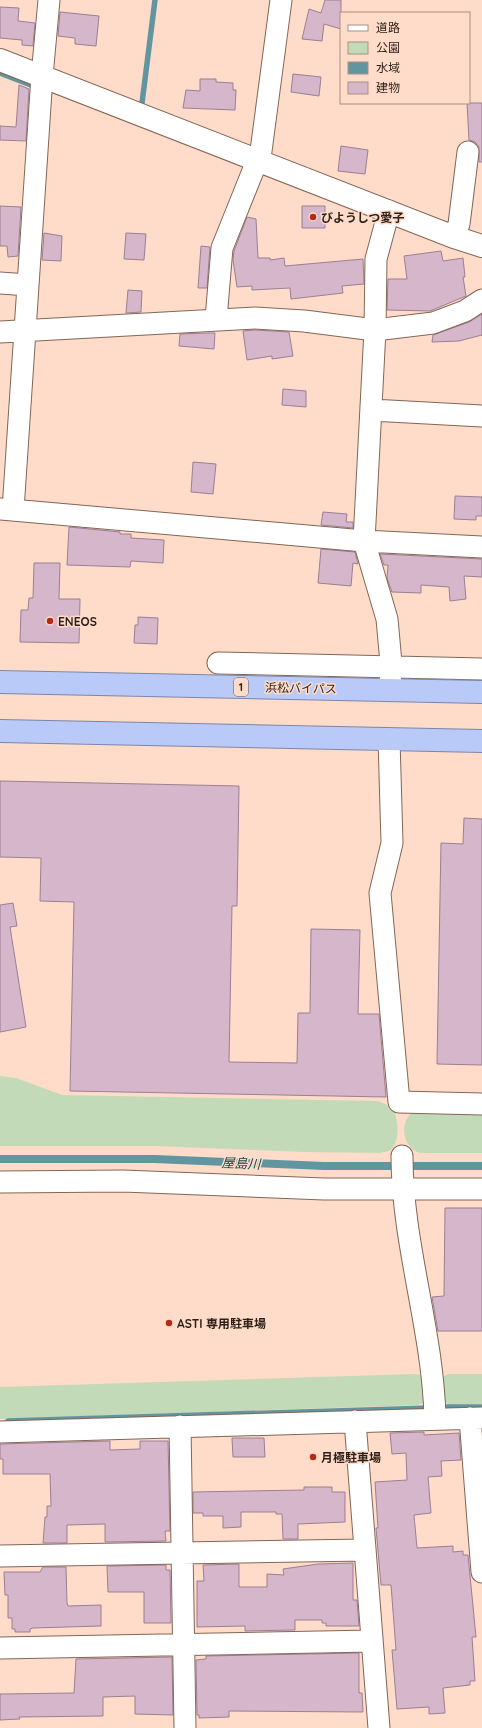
<svg xmlns="http://www.w3.org/2000/svg" width="482" height="1728" viewBox="0 0 482 1728" font-family="Quicksand,'Noto Sans JP',sans-serif">
	<rect width="100%" height="100%" fill="#fedcc9"/>
	<path fill="#c2dab7" d="M0,1076L16,1078L62,1095L378,1101C384,1104 391,1105 394,1112C399,1121 400,1145 389,1151C387,1152 382,1152 380,1153L304,1152L155,1146H0Z
		M482,1112V1153H420C403,1147 399,1126 411,1113Z
		M416,1374L425,1376L426,1402L418,1405L0,1419V1387Z
		M449,1374H482V1404L450,1405L443,1401L442,1377Z"/>
	<path fill="#6196a1" d="M0,1155H155L324,1162H482V1170H324L154,1163H0Z"/>
	<g fill="none" stroke-linecap="round" stroke-linejoin="round">
		<path stroke="#6196a1" stroke-width="5.5" d="M0,73L36,87
			M142,103L155,0
			M440,1407H482
			M8,1421L430,1408"/>
	</g>
	<path fill="#d5b6cb" stroke="#9c7f93" d="M325,0H341V29L324,24L322,41L302,39L309,9L321,13Z
		M0,7L19,8L18,21L35,23L33,46L22,45V40L0,38Z
		M60,12L99,16L96,46L75,44V38L58,36Z
		M293,74L321,77L319,96L291,92Z
		M200,79H216V82L233,83V90H236L235,110L183,108L186,90L200,91Z
		M19,85L29,89L26,141L0,140V126L16,127Z
		M467,103H482V162H479V147L475,142L469,140Z
		M341,146L368,150L365,174L338,171Z
		M0,206L21,207L18,256L8,257L7,246H0Z
		M302,206H325V228H302Z
		M247,217L256,219L258,258H270V260L284,258L285,266L363,259L364,284L342,286L343,293L291,299L290,288L252,290V286L237,287L233,260L234,251Z
		M44,233L62,236L61,261L42,260Z
		M126,233L146,234L144,260L124,259Z
		M201,246L210,247L207,288H198Z
		M441,251L443,261L463,258L465,277H463L466,296L430,311L387,310L388,279H407L404,256Z
		M128,290L142,291L141,312L126,313Z
		M482,314V335L459,341L432,342L433,335L469,322Z
		M255,330L289,332L293,356L272,359V356L247,360L243,331Z
		M208,333H215L214,349L179,346L180,334Z
		M283,389L306,391V407L282,405Z
		M193,462L216,464L213,494L191,492Z
		M455,496L482,497V516H476V520L454,519Z
		M323,512L347,514L346,522H353V528L321,525Z
		M69,527L120,532V534H131V538L164,540L163,563L131,561L130,567L67,565Z
		M321,549L355,552L358,564L353,563L351,586L318,583Z
		M380,554L482,559V577L464,576L466,599L450,601L449,587L421,585V593L392,592L387,578L388,565H384Z
		M34,563H60L59,599H80L79,643L20,642L21,610H28L29,598H33Z
		M138,617L158,618L157,644L134,643L135,625H138Z
		M0,781L239,786L237,906H232L229,1062L297,1063L298,1013H310L311,929L360,930L358,1014H379L386,1097L70,1091L74,902L40,901L41,858L0,857Z
		M464,818L482,819V1065L437,1064L441,843L463,844Z
		M13,903L17,926L10,927L26,1027L0,1032V905Z
		M445,1208H482V1331H438L432,1297L444,1296Z
		M424,1432V1435L459,1433L461,1460L441,1461L442,1476L428,1477L431,1513L414,1515L417,1548L453,1546V1552L463,1551V1555H468L476,1637H472L475,1681H470V1685L443,1688L445,1713L429,1714V1707L397,1709L392,1650H396L391,1585H381L376,1528H378L375,1482L407,1480L406,1453L392,1454L390,1433Z
		M232,1438H264L265,1457H233Z
		M110,1441V1450L140,1449V1441H168L170,1531H165L166,1541L105,1542V1524L67,1525V1543H43L45,1517H47V1506H51L50,1474H3V1459H0V1444Z
		M304,1487H332V1492H345V1522L298,1524V1539H283L282,1514H276V1512H241V1527L223,1528V1516H203V1513H193V1492L304,1490Z
		M353,1563V1600H357L359,1626H326V1623H322V1620H295V1630L245,1631V1626L197,1627V1581H204L203,1565L239,1564V1587H267V1574L284,1575L283,1569L318,1564Z
		M166,1565V1570H170L171,1623H144V1592H108L107,1566Z
		M43,1567H66L67,1603L68,1606L101,1605V1626L33,1628L30,1629V1632H15V1629H12V1618H8V1595H5L4,1572H40Z
		M359,1653V1693H362L363,1712L229,1711V1717L199,1718V1715H197L196,1660L206,1659V1656Z
		M172,1657L173,1715L135,1714V1696L103,1697V1716L19,1717L20,1719L0,1720V1694L74,1693L76,1659Z"/>
	<g fill="none" stroke-linecap="round" stroke-linejoin="round">
		<defs>
			<path id="minor" d="M389,211L376,259L375,330L364,541L387,619L391,663L390,690
				M454,237L459,224L468,152
				M0,283L28,285
				M216,319L222,248L261,151L281,0
				M0,332L255,318L304,321L375,330L433,323L465,311L482,300
				M371,410L482,416
				M0,509L364,541L482,547
				M13,510L42,76L49,0
				M218,663L482,669
				M389,739L392,843L380,893L399,1102L482,1104
				M402,1156C402,1244 433,1330 435,1418
				M0,1182L123,1181L324,1189H482
				M470,1418L482,1572
				M355,1421L379,1728
				M180,1426L185,1728
				M0,1432L482,1418
				M0,1556L365,1550
				M0,1648L372,1641"/>
			<path id="tertiary" d="M0,60L454,237L482,246"/>
			<path id="trunk" d="M0,682L482,692
				M0,731L482,741"/>
		</defs>
		<use href="#minor" stroke="#836656" stroke-width="23"/>
		<use href="#tertiary" stroke="#836656" stroke-width="24"/>
		<use href="#trunk" stroke="#7c85a8" stroke-width="24"/>
		<use href="#minor" stroke="#fff" stroke-width="21"/>
		<use href="#tertiary" stroke="#fff" stroke-width="22"/>
		<use href="#trunk" stroke="#bacaf8" stroke-width="22"/>
	</g>
	<g fill="#b62a14" stroke="#fedcc9" stroke-width="1.5">
		<circle cx="313" cy="217" r="4"/>
		<circle cx="50" cy="621" r="4"/>
		<circle cx="169" cy="1323" r="4"/>
		<circle cx="313" cy="1457" r="4"/>
	</g>
	<g text-anchor="middle" dominant-baseline="central" stroke-width="3" stroke-linejoin="round" paint-order="stroke">
		<rect fill="#fedcc9" stroke="#6a584d" stroke-width="1" x="234" y="678" width="14" height="18" rx="3"/>
		<g font-size="11" font-weight="bold" fill="#2b1f18">
			<text x="241" y="687">1</text>
		</g>
		<g font-size="12" font-weight="bold" fill="#2b1f18" stroke="#fedcc9" text-anchor="start">
			<text x="321" y="217">びようしつ愛子</text>
			<text x="58" y="621">ENEOS</text>
			<text x="177" y="1323">ASTI 専用駐車場</text>
			<text x="321" y="1457">月極駐車場</text>
		</g>
		<g font-size="12" fill="#2b1f18" stroke="#fedcc9">
			<text transform="translate(301 688) rotate(1)">浜松バイパス</text>
		</g>
		<g font-size="13" font-style="italic" fill="#14454d" stroke="#fedcc9">
			<text transform="translate(241 1163) rotate(2)">屋島川</text>
		</g>
	</g>
	<rect x="340" y="12" width="130" height="92" fill="#fedcc9" stroke="#aa9082"/>
	<rect x="348" y="25" width="20" height="6" fill="#ffffff" stroke="#aa9082"/>
	<text x="376" y="32" font-size="12" fill="#2b1f18">道路</text>
	<rect x="348" y="42" width="20" height="12" fill="#c2dab7" stroke="#aa9082"/>
	<text x="376" y="52" font-size="12" fill="#2b1f18">公園</text>
	<rect x="348" y="62" width="20" height="12" fill="#6196a1" stroke="#aa9082"/>
	<text x="376" y="72" font-size="12" fill="#2b1f18">水域</text>
	<rect x="348" y="82" width="20" height="12" fill="#d5b6cb" stroke="#aa9082"/>
	<text x="376" y="92" font-size="12" fill="#2b1f18">建物</text>
</svg>
